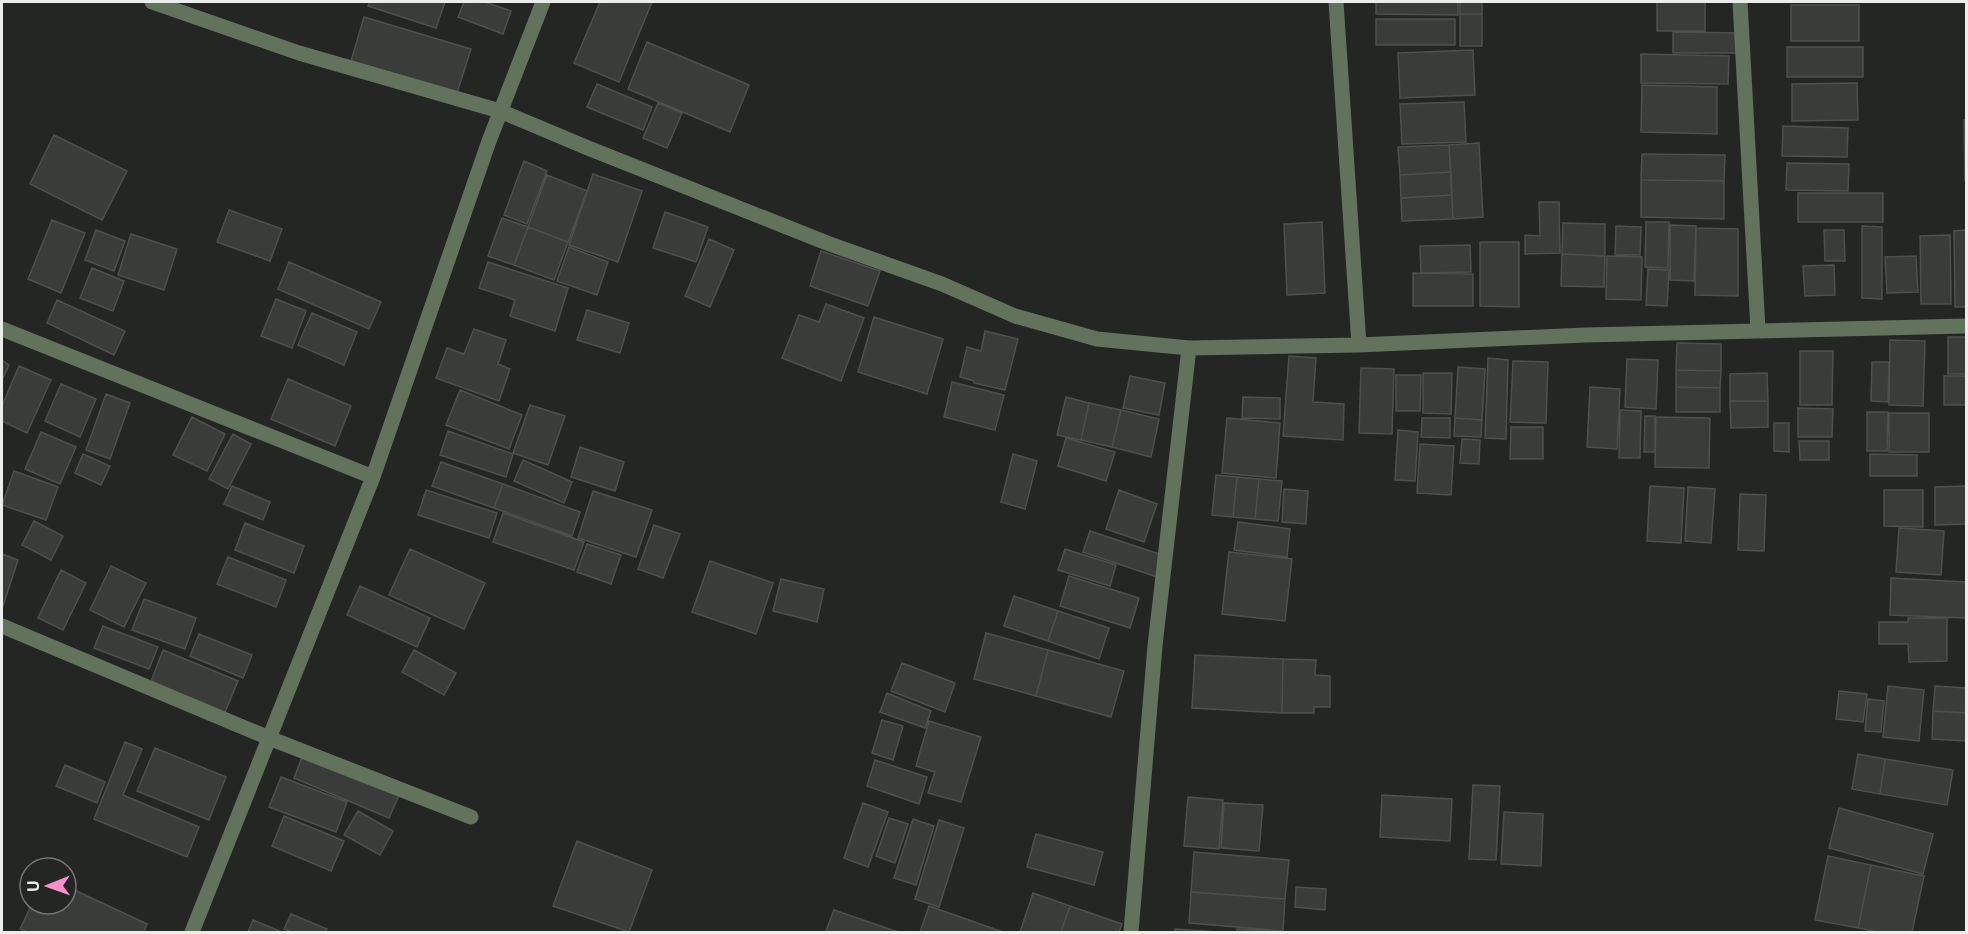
<svg xmlns="http://www.w3.org/2000/svg" width="1968" height="934" viewBox="0 0 1968 934" font-family="'Public Sans',sans-serif">
	<rect width="100%" height="100%" fill="#242623"/>
	<path fill="#3a3c39" stroke="#4d504c" stroke-width="1.5" d="M370,2H445L436,28L368,6Z
		M464,2H485L511,11L503,34L458,17Z
		M600,2H652L619,82L574,63Z
		M1376,2H1458V15L1376,14Z
		M1460,2H1482V14H1460Z
		M1657,2H1705V31H1657Z
		M1791,5H1859V41H1791Z
		M1460,14H1482V46H1460Z
		M364,17L471,49L457,93L351,61Z
		M1376,19H1455V45H1376Z
		M1673,32L1739,33V53H1673Z
		M647,42L749,85L730,132L628,89Z
		M1787,47H1863V77H1787Z
		M1473,50L1475,95L1400,98L1398,53Z
		M1641,54L1729,56L1728,84L1641,83Z
		M1857,83L1858,120L1792,121V84Z
		M597,84L652,107L643,130L587,107Z
		M1642,85L1717,87V134L1641,132Z
		M1464,102L1466,142L1402,144L1400,104Z
		M658,103L682,113L667,148L643,138Z
		M1964,120H1966V180H1965Z
		M1783,126L1848,128L1847,157L1782,156Z
		M54,135L127,171L102,220L30,184Z
		M1479,143L1483,217L1453,219L1449,145Z
		M1449,145L1451,172L1400,175L1398,147Z
		M1642,154L1725,155L1724,181L1641,180Z
		M524,161L547,171L527,224L504,215Z
		M1787,163L1849,164L1848,191L1786,190Z
		M1451,172L1452,195L1401,198L1400,175Z
		M593,174L642,191L618,262L569,245Z
		M547,175L587,191L568,242L528,227Z
		M1641,180L1724,181V219L1641,217Z
		M1798,193H1883V222H1798Z
		M1452,195L1453,219L1402,221L1401,198Z
		M1539,202H1559L1560,253L1525,254V235L1540,236Z
		M229,210L282,229L270,261L217,242Z
		M665,212L708,227L696,262L653,248Z
		M502,218L528,227L514,265L488,256Z
		M52,220L85,233L61,293L28,279Z
		M1322,222L1325,293L1287,295L1284,224Z
		M1646,222H1669L1668,268L1645,267Z
		M1563,223L1605,224V256L1562,254Z
		M1670,225L1696,226L1694,281L1670,280Z
		M1616,226L1641,227L1640,255H1615Z
		M1862,226L1882,227V299L1862,298Z
		M528,227L568,242L554,280L514,265Z
		M1696,228L1738,229V296L1695,295Z
		M96,230L125,241L114,271L85,260Z
		M1824,230H1844L1845,261H1825Z
		M1966,230V307H1955L1954,231Z
		M131,234L177,249L164,290L118,275Z
		M1950,235L1951,304H1921L1920,236Z
		M709,239L734,250L710,307L685,296Z
		M1480,242H1519V307L1480,306Z
		M1470,245L1471,272L1421,273L1420,246Z
		M569,247L608,262L597,295L557,281Z
		M821,251L880,271L868,306L810,286Z
		M1562,254L1605,256L1604,287L1561,286Z
		M1607,256L1642,257L1641,300L1606,299Z
		M1916,256L1918,292L1887,293L1885,257Z
		M289,262L381,302L369,329L278,289Z
		M488,262L568,288L555,331L510,316L515,300L479,288Z
		M1834,265L1835,295L1805,296L1803,266Z
		M92,268L124,281L113,311L80,298Z
		M1648,269L1669,270L1667,306L1646,305Z
		M1413,273L1473,274V306H1413Z
		M276,299L306,311L292,348L261,336Z
		M57,300L125,331L114,355L47,323Z
		M826,304L864,318L841,381L782,358L799,315L819,322Z
		M587,310L629,323L620,353L577,340Z
		M312,313L357,332L344,365L298,345Z
		M874,317L943,339L927,394L858,372Z
		M474,329L506,340L498,364L510,369L499,401L436,378L447,348L464,354Z
		M985,331L1018,339L1005,390L974,383V381L960,377L967,347L981,351Z
		M1948,337H1966V374H1948Z
		M1890,340L1925,341L1923,406L1889,405Z
		M1677,343L1721,344V371L1676,370Z
		M1800,351H1833L1832,405H1800Z
		M1289,356L1316,358L1313,402L1344,404L1343,440L1283,436Z
		M1488,358L1508,360L1506,439L1485,438Z
		M1627,359L1658,360L1656,409L1625,407Z
		M2,360L9,365L2,380Z
		M1513,361L1548,362L1546,423L1510,422Z
		M1872,362H1889L1888,402L1871,401Z
		M19,366L51,380L27,433L2,421V406Z
		M1458,367L1485,369L1482,420L1455,418Z
		M1361,368L1394,369L1392,434L1359,433Z
		M1676,370L1721,371L1720,388L1676,387Z
		M1423,373H1452L1451,414L1423,413Z
		M1767,373L1768,401H1730V374Z
		M1396,375H1421L1420,411H1396Z
		M1130,376L1165,383L1159,415L1123,408Z
		M1944,376H1966V405H1944Z
		M288,379L351,406L335,446L271,419Z
		M952,382L1004,395L995,430L944,417Z
		M61,384L96,399L80,437L45,421Z
		M1590,387L1620,389L1617,449L1587,447Z
		M1676,387L1720,388V412H1676Z
		M460,390L522,415L509,449L446,425Z
		M106,394L130,403L110,459L86,450Z
		M1066,397L1089,403L1081,440L1057,435Z
		M1243,397L1280,398V419L1242,418Z
		M1730,401H1768V427L1731,428Z
		M1089,403L1121,410L1112,447L1081,440Z
		M530,405L565,416L548,465L513,453Z
		M1798,408L1833,409L1832,437H1798Z
		M1121,410L1159,419L1151,457L1112,447Z
		M1620,410L1641,411L1640,458H1619Z
		M1867,412H1888L1887,451H1867Z
		M1889,413H1929V452H1889Z
		M1645,416H1655V452H1644Z
		M192,417L225,434L207,471L173,455Z
		M1656,417L1710,418L1709,468L1655,467Z
		M1227,418L1280,423L1276,478L1222,473Z
		M1422,418H1450V438L1421,437Z
		M1455,418L1482,420L1481,437L1454,436Z
		M1774,423H1789V452L1774,451Z
		M1511,427H1543V459H1510Z
		M1398,430L1418,432L1415,481L1395,480Z
		M448,431L513,454L506,477L440,455Z
		M41,432L76,447L60,484L25,469Z
		M233,434L251,444L228,489L209,479Z
		M1066,438L1115,452L1106,481L1058,466Z
		M1462,439L1480,440L1479,464L1460,463Z
		M1799,441H1829V460H1800Z
		M1420,444L1454,446L1451,495L1417,493Z
		M580,447L624,462L615,491L571,477Z
		M83,454L110,466L101,485L75,473Z
		M1013,454L1037,461L1025,509L1001,502Z
		M1870,454L1917,455V476H1870Z
		M523,460L572,482L564,503L514,481Z
		M441,462L503,484L494,508L432,486Z
		M14,471L58,487L46,520L2,505Z
		M1216,475L1237,477L1233,517L1212,515Z
		M1237,477L1259,479L1255,519L1233,517Z
		M1259,479L1282,481L1278,521L1255,519Z
		M503,484L580,512L572,536L494,508Z
		M232,486L270,502L263,520L224,504Z
		M1650,486L1684,488L1681,543L1647,541Z
		M1966,486V524L1935,525V487Z
		M1688,487L1715,489L1711,543L1685,541Z
		M1284,489L1308,491L1306,524L1282,522Z
		M426,490L497,513L489,538L418,515Z
		M1119,490L1157,504L1144,542L1106,529Z
		M1884,490H1923V527L1884,526Z
		M593,491L652,510L636,557L578,538Z
		M1740,494L1766,495L1764,551L1738,550Z
		M503,513L584,542L574,570L493,542Z
		M34,521L63,536L51,560L22,545Z
		M1238,522L1290,529L1287,557L1234,550Z
		M245,523L304,546L294,573L235,550Z
		M654,525L680,534L663,578L638,569Z
		M1899,528L1944,531L1941,575L1896,572Z
		M1090,531L1165,556L1157,577L1083,552Z
		M587,544L621,555L611,584L577,572Z
		M410,549L485,583L464,629L389,595Z
		M1065,549L1116,565L1110,586L1058,570Z
		M1229,552L1292,559L1285,621L1222,614Z
		M2,554L18,560L2,609Z
		M228,557L286,580L276,607L217,584Z
		M710,561L773,583L756,634L692,612Z
		M111,566L146,583L124,627L90,610Z
		M61,570L86,583L63,630L38,618Z
		M1069,576L1139,598L1130,628L1060,606Z
		M1891,578L1966,582V618L1890,615Z
		M781,579L824,589L817,622L773,611Z
		M360,586L430,618L417,647L347,615Z
		M1014,596L1058,611L1048,641L1004,626Z
		M144,599L196,618L185,649L132,630Z
		M1058,611L1109,628L1099,659L1048,641Z
		M1908,618H1947V661L1909,662L1908,644H1879V622H1908Z
		M103,626L158,647L149,669L94,648Z
		M986,633L1048,650L1036,696L974,679Z
		M199,634L252,655L243,678L190,656Z
		M163,650L238,681L223,717L149,687Z
		M414,650L456,673L444,695L402,672Z
		M1048,650L1124,671L1111,717L1036,696Z
		M1195,655L1283,659L1282,713L1192,708Z
		M1283,659L1316,660L1315,675L1330,676V707H1314V713H1282Z
		M902,663L955,683L945,712L891,691Z
		M1888,686L1924,690L1919,741L1883,737Z
		M1935,686L1966,688V713L1933,711Z
		M1839,691L1867,694L1863,722L1836,719Z
		M887,693L931,711L925,728L880,712Z
		M1868,699L1884,701L1881,732L1865,731Z
		M1933,711L1966,713V741L1932,739Z
		M882,720L903,726L893,760L872,753Z
		M929,721L981,737L961,802L928,793L935,772L916,766Z
		M125,742L142,749L123,795L199,827L187,857L94,819Z
		M155,748L226,777L209,820L137,791Z
		M304,752L400,793L389,818L294,778Z
		M1858,754L1885,759L1880,794L1852,789Z
		M1885,759L1953,770L1947,805L1880,794Z
		M875,760L927,777L919,804L867,786Z
		M65,765L105,782L97,803L56,786Z
		M281,777L347,802L336,832L269,807Z
		M1473,785L1500,786L1496,860L1469,859Z
		M1382,795L1452,799L1450,841L1380,837Z
		M1188,797L1223,800L1219,849L1184,846Z
		M863,803L888,812L868,867L844,858Z
		M1224,803L1263,805L1259,851L1221,848Z
		M1839,808L1933,834L1923,874L1829,848Z
		M358,811L393,831L380,855L344,835Z
		M1504,812L1543,814L1541,866L1501,864Z
		M284,816L344,841L331,871L272,846Z
		M889,818L908,824L895,863L876,856Z
		M913,819L934,826L916,885L894,878Z
		M939,820L964,828L939,907L915,899Z
		M1036,834L1103,852L1094,885L1027,867Z
		M577,841L652,870L629,932L553,906Z
		M1194,852L1289,860L1285,899L1191,892Z
		M1828,856L1871,865L1858,928L1815,920Z
		M1871,865L1924,876L1912,932H1878L1858,928Z
		M66,886L147,924L144,932H28L20,929L32,904H66Z
		M1296,887L1326,889L1325,910L1295,907Z
		M1191,892L1285,899L1283,931L1189,923Z
		M1033,893L1070,906L1061,932H1020Z
		M929,906L1003,932H920Z
		M1070,906L1122,924L1119,932H1061Z
		M834,910L898,932H831L826,931Z
		M291,914L327,929L325,932H292L284,929Z
		M253,920L282,932H248Z
		M1175,929L1218,932H1175Z
		M1237,929L1269,931V932H1237Z"/>
	<g fill="none" stroke-linecap="round" stroke-linejoin="round">
		<path stroke="#63725c" stroke-width="15" d="M152,2L299,53L500,111L588,148L827,243L942,284L1015,316L1097,339L1189,348L1359,345L1585,335L1966,326
			M1336,2L1359,345
			M1740,2L1758,330
			M2,329L373,477
			M2,626L269,738L471,817
			M192,932L373,477L489,141L543,2
			M1131,932L1155,646L1189,348"/>
	</g>
	<rect width="1968" height="934" fill="none" stroke="#ebedeb" stroke-width="6"/>
	<g transform="translate(48 886) rotate(269)"><circle r="28" fill="#242623" stroke="#747673" stroke-width="1.5"/>
	<path d="M0-4.5L10 22L0 15L-10 22Z" fill="#f890cb"/>
	<text y="-9" font-size="16" font-weight="bold" text-anchor="middle" fill="#ebedeb">U</text>
	</g>
</svg>
